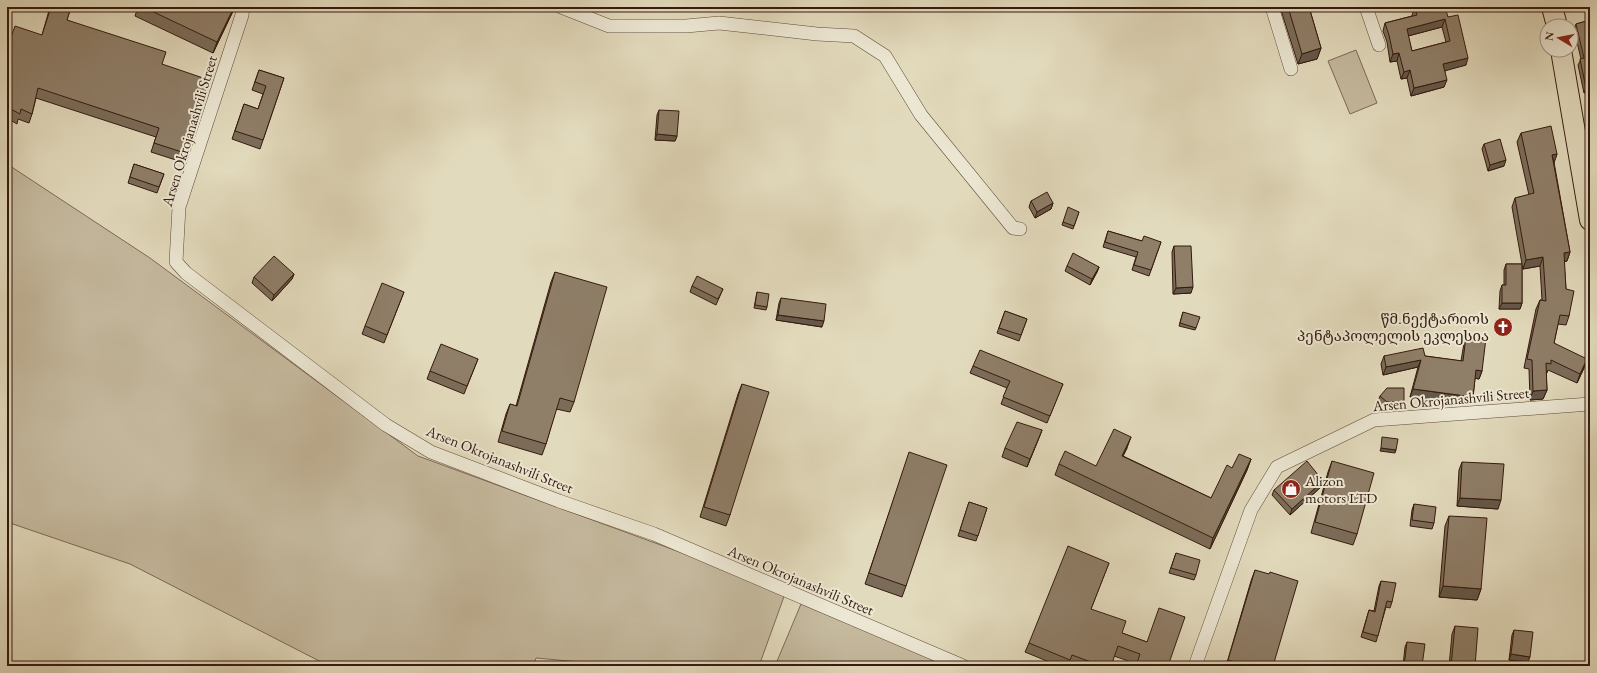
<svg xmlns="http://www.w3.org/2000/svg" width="1597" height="673" viewBox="0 0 1597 673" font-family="'EB Garamond','Noto Serif Georgian',serif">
	<rect width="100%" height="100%" fill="#e2dabc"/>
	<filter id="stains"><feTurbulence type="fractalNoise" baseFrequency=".005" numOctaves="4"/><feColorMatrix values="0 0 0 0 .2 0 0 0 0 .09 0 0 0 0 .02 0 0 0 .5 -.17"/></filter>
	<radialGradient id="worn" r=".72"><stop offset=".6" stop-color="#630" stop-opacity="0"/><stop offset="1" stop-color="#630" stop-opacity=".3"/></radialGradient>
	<path fill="#c5b99e" stroke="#7d6a56" d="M1356,50L1377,103L1350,114L1328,61Z
		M7,164L150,258L418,456L786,591L759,666H624L536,658L533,666H329L130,564L7,522Z
		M801,604L951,666H775Z"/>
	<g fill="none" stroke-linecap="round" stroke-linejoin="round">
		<defs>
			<path id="minor" d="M243,7L242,15L179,207L176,262L186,273L386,425L431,452L559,501L654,534L963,666
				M561,7L609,26H686L719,23L817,34L854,36L885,56L921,115L1013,228L1020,229
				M1272,7L1291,69
				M1366,7L1379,45
				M1195,666L1251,510L1277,467L1374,420L1590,404"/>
			<path id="highway" d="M1552,7L1557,26
				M1561,50L1590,220"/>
		</defs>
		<use href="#minor" stroke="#604a3a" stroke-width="14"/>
		<use href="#highway" stroke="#351a0e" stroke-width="22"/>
		<use href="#minor" stroke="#ece7d3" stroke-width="13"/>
		<use href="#highway" stroke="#e2dabc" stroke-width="20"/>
	</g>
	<path fill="#7b6c59" stroke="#351a0e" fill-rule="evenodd" d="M50,7H71L67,20L162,64L185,153L182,162L151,152L156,137L36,98L32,114L29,123L18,119L17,124L7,118V48L42,35Z
		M138,7H235L213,53L135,16Z
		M1280,7H1309L1321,48L1317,59L1298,64Z
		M1415,8L1448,17L1466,65L1445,70L1444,87L1411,96L1407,78L1401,79L1397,61L1390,62L1387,42L1383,31L1385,23L1412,16V15ZM1442,27L1446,42L1412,51L1408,36Z
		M1590,20V98L1588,92L1584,93L1578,65L1581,59L1574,29L1576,24Z
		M259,70L284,78L260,149L232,139L244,104L258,109L263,94L252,90Z
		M659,110L677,136L675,141L655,140L657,115Z
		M1521,133L1557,154L1554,162L1570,252L1567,261L1564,262L1566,289L1569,316L1566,325L1558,324L1554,343L1584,368L1577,383L1548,370L1547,373L1546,372L1547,390L1543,399L1530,400L1529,369L1524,368L1536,309L1540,300H1542L1540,266L1523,269L1522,265V303L1520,309H1499L1500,291L1502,285H1504V270L1506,264H1522L1512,207L1515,198L1529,195L1517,142Z
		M1484,144L1504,166L1488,171L1482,149Z
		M134,164L164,174L157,193L128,183Z
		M1031,201L1053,203L1051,209L1035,218L1029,207Z
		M1079,212L1073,229L1062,225L1063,222Z
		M1108,231L1142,241L1161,242L1149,276L1132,270L1136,257L1103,247Z
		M1174,246L1191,293L1173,294L1172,252Z
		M1067,266L1099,267L1097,272L1090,285L1065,271Z
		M555,272L574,402L570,412L556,409L546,444L542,455L498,442L506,414L510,404L516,406L551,282Z
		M294,274L292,279L272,301L252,283L254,277Z
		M692,286L723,289L716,305L690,292Z
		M404,292L384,343L362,334L365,326Z
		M757,292L767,307L766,310L754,308Z
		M781,298L822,327L776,320L779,303Z
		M1005,311L1027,319L1019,341L997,333Z
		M1183,312L1196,328L1195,330L1179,326Z
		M1466,336L1482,371L1479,379L1475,378L1473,397L1470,404L1410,397L1418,367L1383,375L1381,364L1384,356H1425L1461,361L1464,343Z
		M478,359L464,394L427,379L430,371Z
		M973,366L1063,384L1047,423L1001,404L1007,388L970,373Z
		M742,384L730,515L726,526L700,517L738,394Z
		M1380,396L1402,408H1385L1378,401Z
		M1042,430L1027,467L1002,457L1005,448Z
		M1127,448L1123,456L1211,498L1232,468L1251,459L1247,470L1210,549L1055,475L1059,464L1096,466Z
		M1332,461L1357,534L1353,545L1311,533L1328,472Z
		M1462,462L1498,509L1457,506L1459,470Z
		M906,463V586L902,597L865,584Z
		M1323,481L1321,487L1290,515L1272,495L1274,490Z
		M969,502L987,508L976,541L958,536Z
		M1414,504L1434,523L1432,529L1410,526L1412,510Z
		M1449,516L1481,589L1477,600L1439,597L1445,526Z
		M1176,553L1196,575L1194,580L1169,573Z
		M1109,563L1091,609L1122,633L1147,642L1185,617L1137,664L1114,656L1111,666H1071L1068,665V666H1059L1025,652L1029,643Z
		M1255,570L1273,666H1226L1251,581Z
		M1381,581L1392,602L1390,608L1386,607L1376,642L1361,637L1369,610L1374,611L1379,586Z
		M1455,626L1475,666H1449L1452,634Z
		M1514,630L1528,662L1509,660L1512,635Z
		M1407,642L1422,666H1403L1405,647Z"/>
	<path fill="#645849" stroke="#351a0e" d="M234,7H235L233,11L213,53L217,42Z
		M1445,19L1442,27L1404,37L1407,29Z
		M1321,48L1317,59L1298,64L1302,54Z
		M1399,53L1397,61L1390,62L1393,54Z
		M1468,58L1466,65L1441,72L1443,64Z
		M1410,70L1407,78L1401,79L1404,72Z
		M1447,80L1444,87L1411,96L1414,88Z
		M1590,87L1588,92L1584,93L1586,88Z
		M657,134L677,136L675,141L655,140Z
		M1557,154L1554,163L1552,155Z
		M1506,160L1504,166L1488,171L1490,165Z
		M1053,203L1051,209L1035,218L1037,212Z
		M1570,252L1567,261L1560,262L1564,253Z
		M1543,257L1540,266L1523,269L1526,260Z
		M1099,267L1097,272L1090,285L1092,279Z
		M294,274L292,279L272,301L274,295Z
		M1193,287L1191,293L1173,294L1176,288Z
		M1502,303H1522L1520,309H1499Z
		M778,315L824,321L822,327L776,320Z
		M1587,359L1584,368L1577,383L1580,374Z
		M1421,360L1418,367L1383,375L1386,367Z
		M1476,370L1482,371L1479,379L1473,378Z
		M1413,389L1473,397L1470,404L1410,397Z
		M1547,390L1543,399L1530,400L1533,391Z
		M1387,402H1404L1402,408H1385Z
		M1042,430L1039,438L1027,467L1030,459Z
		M1131,437L1127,448L1118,466L1122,456Z
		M1381,448L1396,450L1395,453L1380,451Z
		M1251,459L1247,470L1210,549L1213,538Z
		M1323,481L1321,487L1290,515L1292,509Z
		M1460,498L1501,500L1498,509L1457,506Z
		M1443,586L1481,589L1477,600L1439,597Z
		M1511,654L1530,657L1528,662L1509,660Z"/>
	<path fill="#8f7e68" stroke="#351a0e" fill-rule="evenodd" d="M51,7H71L67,20L166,52L162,64L209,80L185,153L154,143L159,128L38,88L32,114L21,109L20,114L7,107V48L15,26L42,35Z
		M143,7H234L217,42Z
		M1288,7H1309L1321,48L1302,54Z
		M1417,7H1445L1448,17L1458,15L1468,58L1443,64L1447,80L1414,88L1410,70L1404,72L1399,53L1393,54L1389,35L1385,23L1417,15L1415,8ZM1445,19L1450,41L1412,51L1407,29Z
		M1590,20V87L1586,88L1580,59L1584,58L1576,24Z
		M259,70L284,78L263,140L235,131L244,104L258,109L266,86L255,82Z
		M659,110L679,111L677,136L657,134Z
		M1551,126L1557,154L1552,155L1570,252L1564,253L1566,289L1574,291L1569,316L1560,315L1554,343L1587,359L1580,374L1551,360V364L1546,363L1547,390L1533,391L1532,360L1527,359L1540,300L1546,301L1543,257L1526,260L1515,198L1534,193L1521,133Z
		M1500,139L1506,160L1490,165L1484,144Z
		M134,164L164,174L159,187L130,177Z
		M1047,192L1053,203L1037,212L1031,201Z
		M1068,207L1079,212L1074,226L1063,222Z
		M1108,231L1142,241L1144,236L1161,242L1151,270L1134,265L1138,252L1105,242Z
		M1174,246H1191L1193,287L1176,288Z
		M1073,253L1099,267L1092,279L1067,266Z
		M274,256L294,274L274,295L254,277Z
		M1506,264H1522V303H1502V285H1506Z
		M555,272L607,287L574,402L560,398L546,444L502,431L510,404L517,406Z
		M697,276L723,289L718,299L692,286Z
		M382,283L404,292L387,335L365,326Z
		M757,292L769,294L767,307L755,305Z
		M781,298L826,304L824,321L778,315Z
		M1005,311L1027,319L1021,335L999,328Z
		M1183,312L1200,317L1196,328L1180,323Z
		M1466,336L1486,338L1482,371L1476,370L1473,397L1413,389L1421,360L1386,367L1384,356L1423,348L1425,356L1463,361Z
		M441,344L478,359L467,386L430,371Z
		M980,350L1063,384L1050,416L1003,397L1010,381L973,366Z
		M742,384L769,392L730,515L704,507Z
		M1387,388H1404V402H1387L1380,396Z
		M1017,422L1042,430L1030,459L1005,448Z
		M1114,429L1131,437L1122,456L1211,498L1227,465L1232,468L1239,454L1251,459L1213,538L1059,464L1065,451L1096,466Z
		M1382,437L1398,439L1396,450L1381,448Z
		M909,452L947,465L906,586L869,573Z
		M1307,461L1323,481L1292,509L1274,490Z
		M1332,461L1374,473L1357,534L1315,522Z
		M1462,462L1504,464L1501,500L1460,498Z
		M969,502L987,508L978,536L960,530Z
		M1414,504L1436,507L1434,523L1412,520Z
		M1449,516L1487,518L1481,589L1443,586Z
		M1068,546L1109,563L1091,609L1126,621L1122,633L1147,642L1159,608L1185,617L1168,666H1136L1140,654L1118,646L1111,666H1102L1072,655L1070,660L1029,643Z
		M1176,553L1200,560L1196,575L1171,568Z
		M1255,570L1269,574L1270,572L1298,581L1273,666H1247L1228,660Z
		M1381,581L1396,583L1392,602L1387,601L1378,636L1363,632L1369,610L1375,612Z
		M1455,626L1478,628L1475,666H1451Z
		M1514,630L1533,632L1530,657L1511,654Z
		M1407,642L1425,644L1422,666H1404Z"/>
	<defs>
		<symbol id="church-disc" viewBox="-11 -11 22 22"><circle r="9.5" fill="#8f2418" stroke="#ece7d3"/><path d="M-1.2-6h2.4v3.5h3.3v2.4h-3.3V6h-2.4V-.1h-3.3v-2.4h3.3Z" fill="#fff"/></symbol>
		<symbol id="shop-disc" viewBox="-11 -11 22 22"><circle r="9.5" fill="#8f2418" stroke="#ece7d3"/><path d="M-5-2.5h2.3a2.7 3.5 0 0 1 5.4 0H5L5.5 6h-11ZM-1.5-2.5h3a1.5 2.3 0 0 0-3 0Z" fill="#fff"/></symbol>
	</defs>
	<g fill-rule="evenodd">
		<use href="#church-disc" x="1492" y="316" width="22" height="22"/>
		<use href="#shop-disc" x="1280" y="478" width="22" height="22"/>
	</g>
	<g text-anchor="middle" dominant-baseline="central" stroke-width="4" stroke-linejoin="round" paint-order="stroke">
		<g font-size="15" fill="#351a0e" stroke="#ece7d3">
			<text transform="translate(189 131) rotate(-73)">Arsen Okrojanashvili Street</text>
			<text transform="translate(1451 399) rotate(-5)">Arsen Okrojanashvili Street</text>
			<text transform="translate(500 459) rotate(22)">Arsen Okrojanashvili Street</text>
			<text transform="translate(801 580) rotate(23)">Arsen Okrojanashvili Street</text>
		</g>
		<g font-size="15" fill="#351a0e" stroke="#ece7d3" text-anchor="end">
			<text x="1489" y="318">წმ.ნექტარიოს<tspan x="1489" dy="17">პენტაპოლელის ეკლესია</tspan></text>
			<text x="1305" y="480" text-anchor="start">Alizon<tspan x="1305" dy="17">motors LTD</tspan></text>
		</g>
	</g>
	<rect width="1597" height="673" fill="none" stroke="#e2dabc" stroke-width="24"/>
	<rect x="8" y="8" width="1581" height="657" fill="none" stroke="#351a0e" stroke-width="2"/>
	<rect x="12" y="12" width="1573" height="649" fill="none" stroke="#351a0e"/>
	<g transform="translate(1559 38) rotate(280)"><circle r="19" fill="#ece7d3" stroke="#a39584"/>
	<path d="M0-3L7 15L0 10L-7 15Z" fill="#8f2418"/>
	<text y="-6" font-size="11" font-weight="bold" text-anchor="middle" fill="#351a0e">N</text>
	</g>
	<rect width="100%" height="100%" filter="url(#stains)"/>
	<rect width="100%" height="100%" fill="url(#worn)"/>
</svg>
